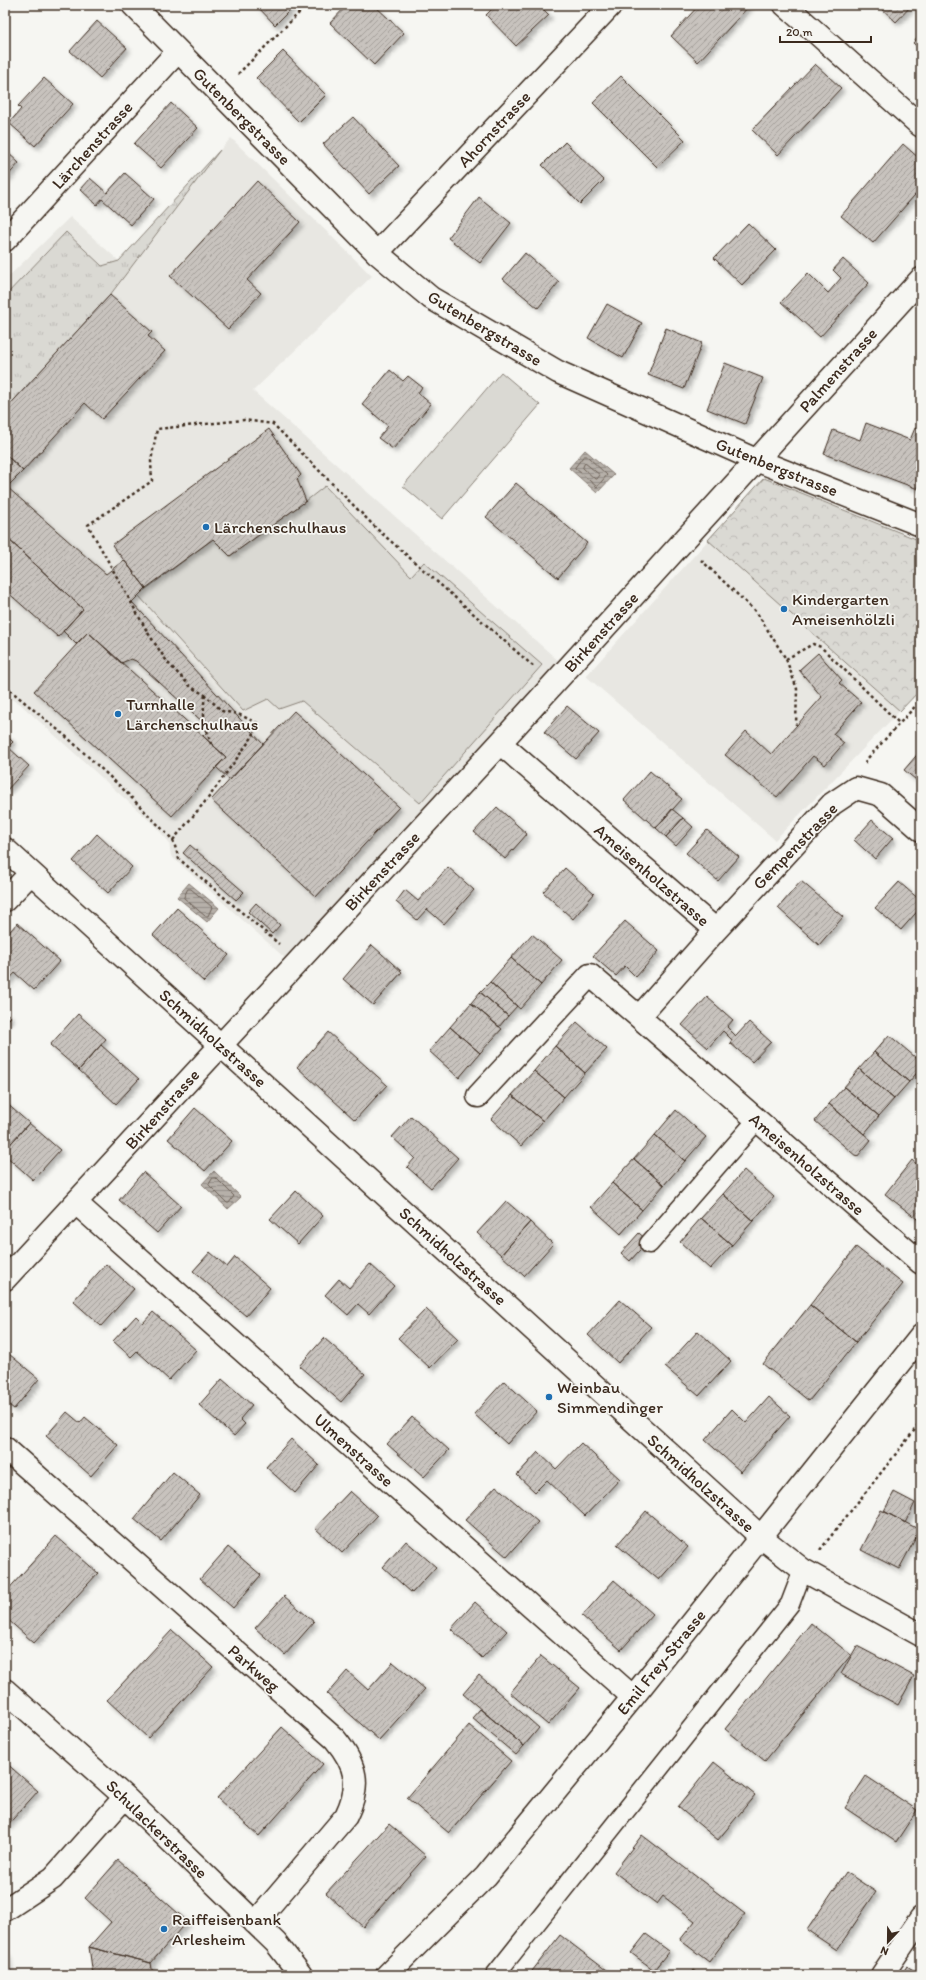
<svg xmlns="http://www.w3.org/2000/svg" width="926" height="1980" viewBox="0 0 926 1980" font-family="Itim,sans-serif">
	<defs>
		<pattern id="grass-tufts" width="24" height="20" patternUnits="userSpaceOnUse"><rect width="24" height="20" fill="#dad9d3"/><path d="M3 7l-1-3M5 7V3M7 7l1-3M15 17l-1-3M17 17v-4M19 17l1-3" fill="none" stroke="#bcbab5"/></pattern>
		<pattern id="park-crowns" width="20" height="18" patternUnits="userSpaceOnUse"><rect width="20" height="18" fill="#dad9d3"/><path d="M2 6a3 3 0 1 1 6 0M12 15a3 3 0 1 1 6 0" fill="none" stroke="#bcbab5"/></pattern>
		<pattern id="water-rules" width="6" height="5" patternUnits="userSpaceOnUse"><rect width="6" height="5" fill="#b6b0a9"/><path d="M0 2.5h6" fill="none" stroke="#958f89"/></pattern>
		<pattern id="building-hatch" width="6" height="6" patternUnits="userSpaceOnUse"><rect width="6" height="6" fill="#c8c3be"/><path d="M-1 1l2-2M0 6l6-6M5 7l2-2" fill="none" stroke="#a49f9a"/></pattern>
		<filter id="shadow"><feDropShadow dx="3.5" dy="3.5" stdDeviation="2" flood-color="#0004"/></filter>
	</defs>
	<rect width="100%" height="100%" fill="#f6f6f2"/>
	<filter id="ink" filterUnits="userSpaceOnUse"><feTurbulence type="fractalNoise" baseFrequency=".025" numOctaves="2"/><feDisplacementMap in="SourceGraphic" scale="8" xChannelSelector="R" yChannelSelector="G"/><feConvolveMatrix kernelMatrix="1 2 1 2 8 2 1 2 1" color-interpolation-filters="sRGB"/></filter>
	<g filter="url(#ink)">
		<path fill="#e8e7e2" d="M231,138L372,276L253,391L561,663L286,959L171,856L169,842L154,825L19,703L5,696V280L70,217L119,261Z
			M764,478L921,541V689L775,840L586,676Z"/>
		<path fill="url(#grass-tufts)" stroke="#8a8278" d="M220,150L110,295L5,410V296L66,232L102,266L119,261Z"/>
		<path fill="url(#park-crowns)" stroke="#8a8278" d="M764,478L921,541V689L900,711L708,540Z"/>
		<path fill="#dad9d3" stroke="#8a8278" d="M501,372L540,405L442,519L403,486Z
			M325,486L411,576L424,562L542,665L420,803L302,701L279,709L268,699L243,711L138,595L213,539L230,556L306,501Z"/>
		<path fill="url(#water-rules)" stroke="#857a71" d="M585,450L614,475L597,493L569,468Z
			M189,883L219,908L207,922L177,897Z
			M214,1171L241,1197L228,1209L202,1184Z"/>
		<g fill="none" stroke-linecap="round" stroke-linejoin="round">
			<path stroke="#6c6056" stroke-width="1" d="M584,456H587L607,475L597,487L575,468Z
				M585,463L600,475L597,479H595L583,468Z
				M188,889H191L212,907L208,916H205L184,898Z
				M213,1178H216L234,1196L229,1203H227L209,1185Z"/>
		</g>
		<path fill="url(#building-hatch)" stroke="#3b2a1e" filter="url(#shadow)" d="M256,5H295L275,25Z
			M347,5H374L404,33L374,65L330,23Z
			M496,5H539L549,15L516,46L486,15Z
			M699,5H750L698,62L671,36Z
			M878,5H912L896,22Z
			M97,21L127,48L100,78L70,51Z
			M921,34V50L913,43Z
			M283,51L326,95L299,122L256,78Z
			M815,64L841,88L778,155L752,130Z
			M621,76L685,140L657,167L593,103Z
			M44,78L73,104L35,146L9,123L21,109L18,106Z
			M171,103L198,128L161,168L134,144Z
			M353,117L399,166L369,194L323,144Z
			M565,142L604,180L580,204L542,165Z
			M903,144L921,160V188L873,243L841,216Z
			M5,150L19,163L5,179Z
			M125,173L154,199L131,225L102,199L97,205L80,189L90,178L107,193Z
			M257,181L300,222L247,280L261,293L228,329L170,276Z
			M479,197L511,223L480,263L448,238Z
			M748,223L776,250L742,285L714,258Z
			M525,253L559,282L538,308L503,279Z
			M843,259L869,283L820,337L781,302L808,273L828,293L841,278L833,270Z
			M110,295L152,332L148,336L165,351L102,419L85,403L23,471L5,454V410Z
			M607,304L642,323L623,358L588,338Z
			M666,328L702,343L684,389L648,375Z
			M725,363L763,378L745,424L707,409Z
			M390,370L403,381L408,376L422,387L418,393L431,404L393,449L378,438L388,426L362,404Z
			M866,423L910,440L915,428L921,430V481L918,489L824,454L833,430L860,440Z
			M269,429L301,475L297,479L306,501L230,556L213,539L146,588L112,545Z
			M5,454L23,471L7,487L106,574L124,560L146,588L132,602L263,744L230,780L216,767L226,757L203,736L206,733V725L136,661L131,659L121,663L88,632L76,644L63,631L83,609L5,536Z
			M516,483L587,543L558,578L486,517Z
			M5,536L83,609L58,637L5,590Z
			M88,632L226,757L172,816L34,691Z
			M818,653L842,680L839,683L861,702L833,734L844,743L825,765L813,756L777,797L725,755L746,731L771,754L822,697L799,670Z
			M567,706L599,733L576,759L544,732Z
			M294,711L399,807L316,897L211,800Z
			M5,734L13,742L8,747L29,766L5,792Z
			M921,750V784L904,770Z
			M650,771L682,799L656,828L624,800Z
			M497,807L527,834L505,859L474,832Z
			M672,809L683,818L666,837L656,828Z
			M683,818L693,827L676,846L666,837Z
			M872,820L893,838L875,859L854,840Z
			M707,830L739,857L718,881L686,853Z
			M97,834L132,867L108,893L73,861Z
			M190,845L244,892L236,900L183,853Z
			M448,867L474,890L444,924L427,909L417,920L396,902L405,890L418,901Z
			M565,868L594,894L573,919L543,892Z
			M801,881L843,917L819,945L778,908Z
			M899,882L921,901V907L901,930L875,908Z
			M256,903L280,925L272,934L248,912Z
			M177,908L229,955L204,982L153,935Z
			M625,921L659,951L636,977L625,966L616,976L593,956Z
			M17,923L60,961L34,990L15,973L5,984V937Z
			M532,934L562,960L541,985L511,958Z
			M372,945L402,972L373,1005L343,979Z
			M511,958L541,985L520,1009L490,982Z
			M490,982L517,1006L508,1016L480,992Z
			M480,992L508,1016L499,1027L471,1003Z
			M707,997L733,1020L727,1027L736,1036L749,1022L771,1042L752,1062L730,1043L732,1040L723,1031L708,1048L682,1025Z
			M471,1003L502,1029L480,1053L450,1027Z
			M5,1012L11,1017L5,1023Z
			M78,1014L106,1039L79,1070L50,1045Z
			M577,1022L607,1049L585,1073L555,1046Z
			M450,1027L480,1053L459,1078L429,1051Z
			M328,1032L387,1085L355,1120L297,1067Z
			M889,1035L921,1062V1068L909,1082L874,1052Z
			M101,1045L139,1079L116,1104L79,1070Z
			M555,1046L585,1073L564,1097L534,1071Z
			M874,1052L909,1082L894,1099L859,1069Z
			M859,1069L894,1099L879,1116L844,1087Z
			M534,1071L564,1097L543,1121L512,1095Z
			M844,1087L879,1116L864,1134L829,1104Z
			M512,1095L543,1121L521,1146L491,1119Z
			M5,1102L29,1123L5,1150Z
			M829,1104L871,1140L857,1157L815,1121Z
			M195,1108L232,1141L205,1171L168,1139Z
			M676,1110L706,1137L685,1161L655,1135Z
			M411,1116L458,1158L431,1188L407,1167L415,1158L392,1137Z
			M29,1123L60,1150L33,1180L5,1155V1150Z
			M655,1135L685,1161L664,1185L634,1159Z
			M634,1159L664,1185L642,1210L612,1183Z
			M912,1160L921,1168V1222L885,1194Z
			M744,1170L774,1197L753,1221L723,1194Z
			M143,1172L181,1206L157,1233L119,1200Z
			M612,1183L642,1210L621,1234L591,1207Z
			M296,1191L323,1216L298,1244L270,1219Z
			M723,1194L753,1221L732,1245L701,1218Z
			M506,1201L530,1222L501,1255L477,1233Z
			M701,1218L732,1245L710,1269L680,1242Z
			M530,1222L553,1244L524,1276L501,1255Z
			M639,1233L648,1241L630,1261L621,1253Z
			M856,1247L903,1284L856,1342L810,1305Z
			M210,1252L227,1267L235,1257L270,1288L246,1316L193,1271Z
			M106,1264L134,1289L101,1326L73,1301Z
			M370,1264L394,1286L369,1314L358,1304L348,1315L325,1295L339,1279L349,1288Z
			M620,1300L651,1327L618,1363L588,1335Z
			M810,1305L856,1342L809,1401L763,1364Z
			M426,1309L458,1339L430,1368L398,1338Z
			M153,1312L196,1350L169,1380L137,1351L131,1357L113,1341L136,1316L143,1323Z
			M698,1331L731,1361L699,1396L665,1367Z
			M324,1338L365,1374L341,1402L299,1366Z
			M9,1354L39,1379L14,1409L5,1402V1358Z
			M222,1379L252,1405L240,1419L245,1424L234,1436L199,1405Z
			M504,1381L537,1411L507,1444L474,1414Z
			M769,1397L790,1416L741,1472L705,1440L732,1409L746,1423Z
			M67,1412L80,1423L85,1417L118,1445L91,1476L46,1436Z
			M412,1417L449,1450L424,1477L387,1444Z
			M291,1439L319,1465L295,1493L266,1467Z
			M581,1443L620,1479L585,1516L547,1480L535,1492L517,1475L538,1452L556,1469Z
			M173,1472L200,1495L161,1541L134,1519Z
			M496,1486L538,1522L507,1557L465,1520Z
			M350,1491L377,1516L342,1553L315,1528Z
			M894,1492L915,1503L905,1523L884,1511Z
			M881,1510L920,1530L899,1569L861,1550Z
			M646,1511L688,1547L659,1580L617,1545Z
			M56,1536L98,1573L34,1643L5,1617V1593Z
			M406,1541L436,1567L412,1593L383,1567Z
			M228,1547L261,1575L233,1608L200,1579Z
			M614,1580L653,1614L621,1650L582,1616Z
			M284,1596L314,1622L285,1655L255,1628Z
			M475,1602L507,1631L482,1658L451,1629Z
			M811,1623L851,1655L765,1761L725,1729Z
			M172,1630L213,1667L148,1738L107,1700Z
			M857,1646L914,1676L898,1705L841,1674Z
			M541,1656L580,1688L548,1725L510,1693Z
			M393,1662L425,1689L379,1740L327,1694L347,1671L368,1690Z
			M479,1675L539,1728L524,1746L463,1694Z
			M480,1709L524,1746L516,1755L472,1718Z
			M469,1725L511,1761L449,1833L407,1798Z
			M282,1727L323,1764L259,1836L217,1798Z
			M5,1762L38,1791L5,1828Z
			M714,1762L755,1795L718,1840L678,1807Z
			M866,1776L917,1810L896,1842L845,1808Z
			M389,1824L426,1856L363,1927L326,1893Z
			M642,1835L745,1914L709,1962L680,1940L695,1921L663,1896L657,1904L614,1872Z
			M118,1860L187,1921L151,1963L89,1947L111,1922L85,1898Z
			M846,1872L876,1892L837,1950L807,1930Z
			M646,1934L669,1951L654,1970L631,1953Z
			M560,1935L606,1970L602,1975H529Z
			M89,1947L151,1963L153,1975H93Z
			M5,1952H6L9,1975H5Z
			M907,1966L921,1975H901Z
			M694,1970L701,1975H690Z"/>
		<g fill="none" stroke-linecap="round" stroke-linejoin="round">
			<defs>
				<path id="service" d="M649,1244L757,1120
					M495,1975L790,1604L803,1570"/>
				<path id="minor" d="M133,5L377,253L431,298L558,372L756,460L921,525
					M785,5L921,126
					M5,240L178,51
					M377,253L611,5
					M500,743L716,930L639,1017L921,1263
					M5,849L761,1537L803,1570L921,1635
					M5,900L31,873
					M716,930L832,804L856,788L881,795L921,830
					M478,1096L590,975L639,1017
					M76,1203L633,1697
					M5,1279L500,743L921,279
					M5,1448L335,1739C357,1766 361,1785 346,1816L255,1923
					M5,1690L125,1797L276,1943L301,1975
					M5,1910L53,1878L125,1797
					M882,1975L921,1918"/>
				<path id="tertiary" d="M387,1975L486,1876L633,1697L921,1336"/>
			</defs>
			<use href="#service" stroke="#3b2a1e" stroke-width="21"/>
			<use href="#minor" stroke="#3b2a1e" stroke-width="25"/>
			<use href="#tertiary" stroke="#3b2a1e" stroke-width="25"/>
			<path stroke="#3b2a1e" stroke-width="2.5" stroke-dasharray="3 3" stroke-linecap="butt" d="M238,74L307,5
				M701,560L757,613L786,659L797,689L796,725
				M786,659L813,644L821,647L899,723
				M5,686L69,739L122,788L173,840L179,859L279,944
				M205,695C202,715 205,725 211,744
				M865,763L867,759L921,700
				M173,840L209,797L253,736L257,723L238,714L222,711L205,695L191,687L168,663L148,633L88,525L152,481L151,461L157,429L244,420L273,424L378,530L533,666
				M820,1550L921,1422"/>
			<use href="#service" stroke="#f6f6f2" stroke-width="18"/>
			<use href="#minor" stroke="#f6f6f2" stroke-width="22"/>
			<use href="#tertiary" stroke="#f6f6f2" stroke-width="22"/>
		</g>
	</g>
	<g fill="#1f6fb2" stroke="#f6f6f2" stroke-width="1.5">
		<circle cx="206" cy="527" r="4"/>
		<circle cx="784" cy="609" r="4"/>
		<circle cx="118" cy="714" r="4"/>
		<circle cx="549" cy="1397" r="4"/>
		<circle cx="164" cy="1929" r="4"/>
	</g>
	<g text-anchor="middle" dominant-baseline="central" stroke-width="3.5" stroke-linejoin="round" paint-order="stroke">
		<g font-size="17" fill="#3b2a1e" stroke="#f6f6f2">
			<text transform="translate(242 116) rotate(45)">Gutenbergstrasse</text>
			<text transform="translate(494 129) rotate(-47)">Ahornstrasse</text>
			<text transform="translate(92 145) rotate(-48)">Lärchenstrasse</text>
			<text transform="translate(485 328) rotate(31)">Gutenbergstrasse</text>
			<text transform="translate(838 370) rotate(-48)">Palmenstrasse</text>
			<text transform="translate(777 467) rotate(22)">Gutenbergstrasse</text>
			<text transform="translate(601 632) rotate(-48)">Birkenstrasse</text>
			<text transform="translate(795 846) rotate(-46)">Gempenstrasse</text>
			<text transform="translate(382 871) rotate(-47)">Birkenstrasse</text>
			<text transform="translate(652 875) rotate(41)">Ameisenholzstrasse</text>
			<text transform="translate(213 1038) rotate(42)">Schmidholzstrasse</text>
			<text transform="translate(162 1109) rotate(-48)">Birkenstrasse</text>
			<text transform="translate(807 1164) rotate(41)">Ameisenholzstrasse</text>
			<text transform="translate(453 1256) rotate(42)">Schmidholzstrasse</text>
			<text transform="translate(354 1450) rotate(42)">Ulmenstrasse</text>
			<text transform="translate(701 1483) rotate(42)">Schmidholzstrasse</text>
			<text transform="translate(661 1662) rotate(-51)">Emil Frey-Strasse</text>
			<text transform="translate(254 1668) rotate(41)">Parkweg</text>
			<text transform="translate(157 1829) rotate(44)">Schulackerstrasse</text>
		</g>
		<g font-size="17" fill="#3b2a1e" stroke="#f6f6f2" text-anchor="start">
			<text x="214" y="527">Lärchenschulhaus</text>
			<text x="792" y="599">Kindergarten<tspan x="792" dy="20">Ameisenhölzli</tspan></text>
			<text x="126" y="704">Turnhalle<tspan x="126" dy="20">Lärchenschulhaus</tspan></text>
			<text x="557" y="1387">Weinbau<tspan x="557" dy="20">Simmendinger</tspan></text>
			<text x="172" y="1919">Raiffeisenbank<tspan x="172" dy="20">Arlesheim</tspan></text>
		</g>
	</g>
	<rect width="926" height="1980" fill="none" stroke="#f6f6f2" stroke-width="20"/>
	<rect x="10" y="10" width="906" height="1960" fill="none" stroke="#3b2a1e" stroke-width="1.5" filter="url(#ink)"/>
	<g transform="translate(888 1942) rotate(202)" stroke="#f6f6f2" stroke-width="3" paint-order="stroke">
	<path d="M0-3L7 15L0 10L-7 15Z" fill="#3b2a1e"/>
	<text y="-6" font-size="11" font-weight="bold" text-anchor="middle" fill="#3b2a1e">N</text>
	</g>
	<path d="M780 36v6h91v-6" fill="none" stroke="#3b2a1e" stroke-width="2"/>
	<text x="786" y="36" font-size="12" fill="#3b2a1e" stroke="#f6f6f2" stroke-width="3" paint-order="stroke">20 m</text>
</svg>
